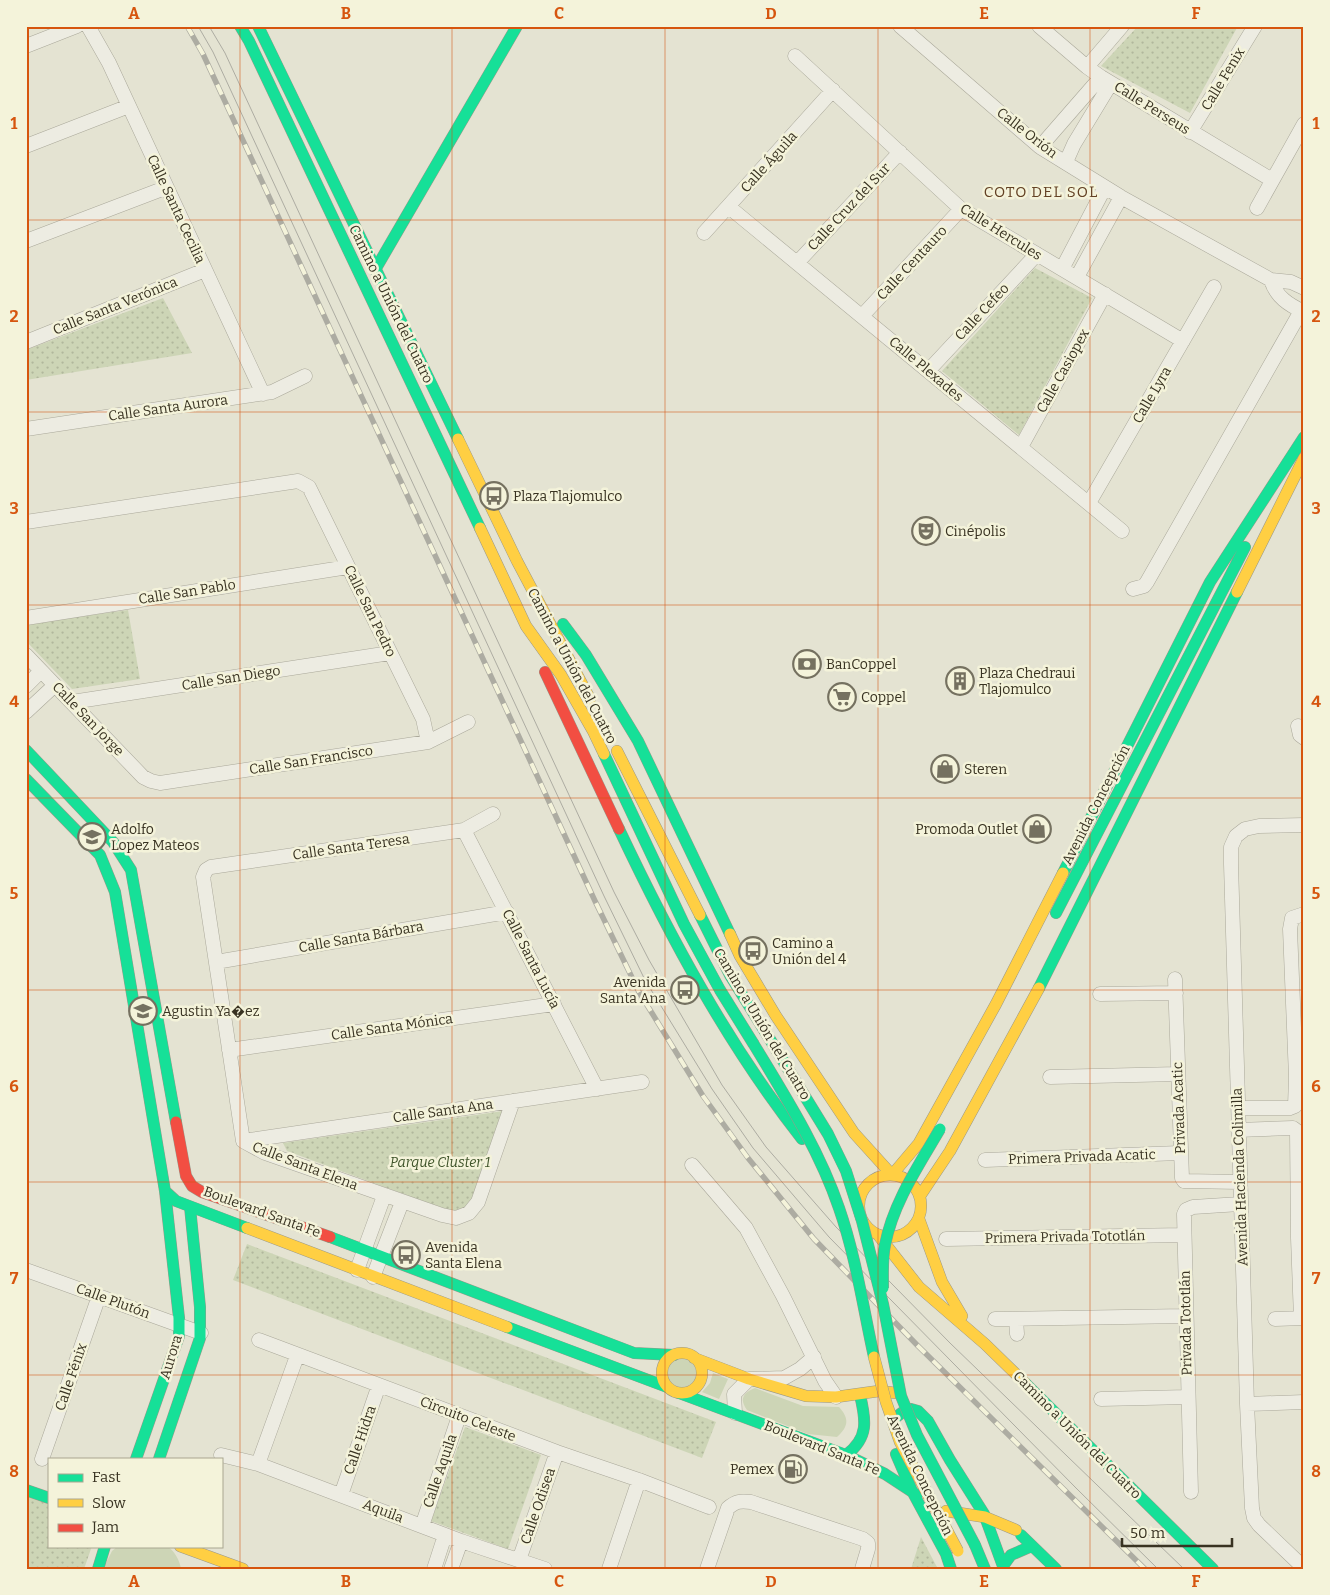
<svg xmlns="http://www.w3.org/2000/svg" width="1330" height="1595" viewBox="0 0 1330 1595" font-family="Bitter,serif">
	<defs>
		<pattern id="grass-dots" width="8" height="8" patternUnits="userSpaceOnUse" patternTransform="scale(1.25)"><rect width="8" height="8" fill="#cdd5b6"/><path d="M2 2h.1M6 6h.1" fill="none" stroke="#b1b79c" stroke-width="1.8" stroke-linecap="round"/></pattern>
	</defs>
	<rect width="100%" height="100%" fill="#e4e3d2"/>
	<path fill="url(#grass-dots)" d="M1138,26H1238L1190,113L1101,66Z
		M1035,268L1092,298L1019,435L942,371Z
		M163,298L192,353L26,380V350Z
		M128,610L140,679L72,689L26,641V624Z
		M503,1111L474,1196L465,1208L452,1212L287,1151L283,1143Z
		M247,1244L716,1422L702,1458L233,1280Z
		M465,1427L541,1455L508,1549L431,1521Z
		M26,1492L49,1501V1546H92L84,1569H26Z
		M921,1537L938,1569H911Z"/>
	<path fill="#cdd5b6" d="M668 1373a14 14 0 1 1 28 0a14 14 0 1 1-28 0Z
		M713,1373L728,1379L719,1399L702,1392L710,1383Z
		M755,1388L803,1406L839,1407C850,1419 848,1427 837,1437L808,1434L747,1410C739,1399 743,1393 755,1388Z
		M118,1546C127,1546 160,1544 166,1546C174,1549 180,1561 181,1569H103L112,1551Z"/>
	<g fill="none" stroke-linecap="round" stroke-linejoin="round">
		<defs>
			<path id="street" d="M88,26L109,63L263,394
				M900,26L1040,147L1121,197L1271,280L1291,282L1304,288
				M1039,26L1087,67L1101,77L1272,180
				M26,46L77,26
				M795,56L961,209L1183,341
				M1087,67L1122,26
				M1190,132L1255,26
				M26,146L129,106
				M1040,147L1101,77
				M1066,162L1074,144L1111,83
				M729,207L1122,531
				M1257,208L1304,124
				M704,233L833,90
				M26,241L165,188
				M797,263L900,152
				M1062,269L1105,187
				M1077,277L1121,197
				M1271,280C1276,297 1289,305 1304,312
				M862,316L961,209
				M26,342L205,270
				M928,371L1037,254
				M26,429L272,392L305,376
				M1021,447L1105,294
				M1089,503L1214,287
				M26,522L298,481L309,487L423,719L428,742
				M1133,589L1144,586L1147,582L1301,311
				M26,618L348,567
				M26,655L143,777L151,781L160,783L428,742L468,722
				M26,686L41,671
				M72,702L390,653
				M26,712L55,685
				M1298,726L1300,735L1304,738
				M493,814L464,830L211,867L206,870L203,877L243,1141L265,1153L442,1215L456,1218L469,1213L478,1202L513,1101
				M1304,825L1259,826L1245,829L1236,836L1231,847V864L1247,1404L1252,1508L1254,1518L1259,1525L1304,1568
				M464,830L597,1089
				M216,962L507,912
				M1175,979L1182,1178L1184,1181L1240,1182
				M1100,994L1176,993
				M229,1050L554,1004
				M1050,1077L1178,1074
				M1238,1108H1290L1295,1106L1296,1077L1290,929L1292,918L1304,914
				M1238,1130L1293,1128L1297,1131L1298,1238L1301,1318
				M243,1141L642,1082
				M985,1160L1180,1153
				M692,1165L746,1228L783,1296L825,1381L836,1397
				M946,1239L1184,1235
				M26,1270L201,1333
				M357,1270L384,1196
				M373,1277L402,1202
				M995,1319L1186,1316
				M1016,1319L1017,1334
				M1275,1319L1304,1318
				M259,1340L557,1452L639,1480L709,1507
				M1101,1399L1188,1397
				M1247,1404L1304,1402
				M735,1413L734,1394L749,1379L784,1378L800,1369L814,1357
				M221,1455L258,1464L461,1541L545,1569
				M42,1459L99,1296
				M258,1464L297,1356
				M1191,1492L1184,1214L1186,1210L1193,1207L1240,1204
				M341,1495L379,1385
				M422,1526L459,1416
				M519,1560L557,1452
				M434,1569L445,1535
				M451,1569L461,1541
				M609,1569L639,1480
				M707,1569L728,1508C736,1501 740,1501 751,1502L863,1539L868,1543V1549L862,1569"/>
			<path id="fast" d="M240,26L249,41L480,528
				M258,26L458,439
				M375,270L517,26
				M563,624L586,655L638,741L730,934
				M26,750L113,842L131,870L176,1122
				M604,754L684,924L720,990L753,1043
				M26,779L100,855L115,892L165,1191L176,1201L247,1228
				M619,829C670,937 728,1045 802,1139
				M1063,873L1210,582L1304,437
				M1056,913L1245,547
				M700,915L730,975L766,1033
				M1039,988L1237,592
				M330,1237L634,1353L674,1355
				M507,1327L667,1387
				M1025,1383L1213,1569
				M679,1393L846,1455L885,1474L917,1495
				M895,1418L904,1411L911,1409L918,1411L928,1421L950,1460L984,1514L1004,1569
				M896,1454L912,1491L946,1554L951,1569
				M846,1455C869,1438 866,1420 860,1395
				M136,1459L179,1336V1318L165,1191
				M159,1459L200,1338V1307L190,1207
				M26,1490L49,1498
				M1021,1535L1056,1569
				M975,1545L985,1569
				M1003,1566L1011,1555L1032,1546
				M98,1569L105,1546"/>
			<path id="slow" d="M458,439L517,561L590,699
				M480,528L526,626L561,675L593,731L604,754
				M1237,592L1304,458
				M617,751L700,915
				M730,934L740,956L776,1016L854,1133L892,1175
				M859 1206a31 31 0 1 1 62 0a31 31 0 1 1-62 0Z
				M892,1175L919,1143L996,1004L1063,873
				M920,1196L950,1151L1039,988
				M919,1219L942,1282L962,1316
				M247,1228L507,1327
				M879,1236L919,1287L985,1344L1025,1383
				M662 1373a20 20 0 1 1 40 0a20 20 0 1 1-40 0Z
				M694,1358L749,1379L806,1396L836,1397L879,1391L896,1393
				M946,1511L985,1517L1016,1530
				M180,1546L243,1569"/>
			<path id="jam" d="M545,672L619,829
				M176,1122L186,1176L192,1186L202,1192L330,1237"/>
		</defs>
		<use href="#street" stroke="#aaa89a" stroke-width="15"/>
		<use href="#fast" stroke="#9a988a" stroke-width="12"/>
		<use href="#slow" stroke="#9a988a" stroke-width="12"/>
		<use href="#jam" stroke="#9a988a" stroke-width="12"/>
		<use href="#street" stroke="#edece2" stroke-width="14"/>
		<use href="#fast" stroke="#16e098" stroke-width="11"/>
		<use href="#slow" stroke="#ffcf43" stroke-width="11"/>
		<use href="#jam" stroke="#f24e42" stroke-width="11"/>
		<path stroke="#adaca2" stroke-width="1" d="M198,26L213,52L604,896L645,980L712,1089L753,1148L829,1237L1076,1488L1158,1569
			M209,26L225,53L614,892L649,960L722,1085L766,1147L836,1227L950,1343L1184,1569"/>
		<defs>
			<path id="rail" d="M187,26L203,54L595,901L639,992L703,1096L748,1158L814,1239L918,1346L1145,1569"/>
		</defs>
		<use href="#rail" stroke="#adaca2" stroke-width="5.5"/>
		<use href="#rail" stroke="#f4f3da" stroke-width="4" stroke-dasharray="11" stroke-linecap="butt"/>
		<defs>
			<path id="fast-bridge" d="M766,1033L828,1134L846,1171L862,1221L883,1304L901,1396L917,1435L975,1545
				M753,1043C785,1096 819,1149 839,1208C856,1257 863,1307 874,1357
				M883,1288C883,1274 882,1259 885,1245C893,1203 919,1165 940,1129"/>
			<path id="slow-bridge" d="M874,1357L886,1402L900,1442L958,1551"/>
		</defs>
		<use href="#fast-bridge" stroke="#9a988a" stroke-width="12" stroke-linecap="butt"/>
		<use href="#slow-bridge" stroke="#9a988a" stroke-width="12" stroke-linecap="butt"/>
		<use href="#fast-bridge" stroke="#16e098" stroke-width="11"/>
		<use href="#slow-bridge" stroke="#ffcf43" stroke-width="11"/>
	</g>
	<path fill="none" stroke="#d6550e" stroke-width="1" stroke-opacity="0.55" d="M240,26V1569M452,26V1569M665,26V1569M878,26V1569M1090,26V1569M26,220H1304M26,412H1304M26,605H1304M26,798H1304M26,990H1304M26,1182H1304M26,1375H1304"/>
	<defs>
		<symbol id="bus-ring" viewBox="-11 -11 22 22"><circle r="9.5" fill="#f4f3da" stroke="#757160" stroke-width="1.5"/><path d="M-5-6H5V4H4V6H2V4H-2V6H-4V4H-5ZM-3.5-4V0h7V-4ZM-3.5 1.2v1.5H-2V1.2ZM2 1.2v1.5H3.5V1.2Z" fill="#757160"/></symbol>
		<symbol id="theatre-ring" viewBox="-11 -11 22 22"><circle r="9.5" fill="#f4f3da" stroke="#757160" stroke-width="1.5"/><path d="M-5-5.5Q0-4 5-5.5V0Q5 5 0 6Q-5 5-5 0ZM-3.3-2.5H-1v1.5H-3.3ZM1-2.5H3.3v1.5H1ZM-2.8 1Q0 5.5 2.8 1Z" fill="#757160"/></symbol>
		<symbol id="bank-ring" viewBox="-11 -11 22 22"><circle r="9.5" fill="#f4f3da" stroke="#757160" stroke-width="1.5"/><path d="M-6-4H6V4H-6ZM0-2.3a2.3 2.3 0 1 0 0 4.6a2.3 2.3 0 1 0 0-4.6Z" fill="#757160"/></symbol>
		<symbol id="building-ring" viewBox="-11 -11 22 22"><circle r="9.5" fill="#f4f3da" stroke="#757160" stroke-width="1.5"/><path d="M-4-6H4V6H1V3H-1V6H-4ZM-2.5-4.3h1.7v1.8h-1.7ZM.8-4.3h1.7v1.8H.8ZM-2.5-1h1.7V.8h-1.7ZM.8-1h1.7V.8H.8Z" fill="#757160"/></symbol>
		<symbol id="supermarket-ring" viewBox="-11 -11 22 22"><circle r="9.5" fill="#f4f3da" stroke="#757160" stroke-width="1.5"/><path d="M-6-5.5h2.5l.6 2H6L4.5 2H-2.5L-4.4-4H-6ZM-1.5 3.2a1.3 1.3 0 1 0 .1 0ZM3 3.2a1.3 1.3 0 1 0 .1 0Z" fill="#757160"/></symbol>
		<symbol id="shop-ring" viewBox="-11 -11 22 22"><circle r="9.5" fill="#f4f3da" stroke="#757160" stroke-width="1.5"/><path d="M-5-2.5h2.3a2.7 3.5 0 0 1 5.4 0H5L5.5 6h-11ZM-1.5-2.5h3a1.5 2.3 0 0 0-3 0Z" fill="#757160"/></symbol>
		<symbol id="school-ring" viewBox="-11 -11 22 22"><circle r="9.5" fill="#f4f3da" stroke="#757160" stroke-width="1.5"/><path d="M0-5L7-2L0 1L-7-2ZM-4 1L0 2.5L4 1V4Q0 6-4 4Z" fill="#757160"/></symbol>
		<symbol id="fuel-ring" viewBox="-11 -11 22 22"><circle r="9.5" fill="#f4f3da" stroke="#757160" stroke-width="1.5"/><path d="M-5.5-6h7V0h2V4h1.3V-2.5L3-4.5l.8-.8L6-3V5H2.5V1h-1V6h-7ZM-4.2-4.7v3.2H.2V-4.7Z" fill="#757160"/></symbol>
	</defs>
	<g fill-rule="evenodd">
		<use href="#bus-ring" x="478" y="480" width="32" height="32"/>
		<use href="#theatre-ring" x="910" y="515" width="32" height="32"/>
		<use href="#bank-ring" x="791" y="648" width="32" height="32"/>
		<use href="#building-ring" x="944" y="665" width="32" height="32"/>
		<use href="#supermarket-ring" x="826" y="681" width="32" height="32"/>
		<use href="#shop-ring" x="929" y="753" width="32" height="32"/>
		<use href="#shop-ring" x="1021" y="813" width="32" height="32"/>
		<use href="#school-ring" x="76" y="821" width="32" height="32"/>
		<use href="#bus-ring" x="737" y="935" width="32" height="32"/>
		<use href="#bus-ring" x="669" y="974" width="32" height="32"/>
		<use href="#school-ring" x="127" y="995" width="32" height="32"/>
		<use href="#bus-ring" x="390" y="1239" width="32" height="32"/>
		<use href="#fuel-ring" x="777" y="1453" width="32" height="32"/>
	</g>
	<g text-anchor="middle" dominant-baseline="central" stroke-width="5" stroke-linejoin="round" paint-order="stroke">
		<g font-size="14" fill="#393322" stroke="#f4f3da">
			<text transform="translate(1223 79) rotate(-59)">Calle Fenix</text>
			<text transform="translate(1152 108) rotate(32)">Calle Perseus</text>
			<text transform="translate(1027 133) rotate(38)">Calle Orión</text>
			<text transform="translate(769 162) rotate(-48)">Calle Águila</text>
			<text transform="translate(849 207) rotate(-47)">Calle Cruz del Sur</text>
			<text transform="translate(176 209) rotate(65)">Calle Santa Cecilia</text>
			<text transform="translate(1001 232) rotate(32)">Calle Hercules</text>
			<text transform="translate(912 263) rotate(-47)">Calle Centauro</text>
			<text transform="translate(391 304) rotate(64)">Camino a Unión del Cuatro</text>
			<text transform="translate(115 306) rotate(-22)">Calle Santa Verónica</text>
			<text transform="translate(982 312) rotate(-47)">Calle Cefeo</text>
			<text transform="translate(926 369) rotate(40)">Calle Plexades</text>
			<text transform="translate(1063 371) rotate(-61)">Calle Casiopex</text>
			<text transform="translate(1152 395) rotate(-60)">Calle Lyra</text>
			<text transform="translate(168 408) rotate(-8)">Calle Santa Aurora</text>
			<text transform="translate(187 592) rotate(-9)">Calle San Pablo</text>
			<text transform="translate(370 611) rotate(64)">Calle San Pedro</text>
			<text transform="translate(572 666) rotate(62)">Camino a Unión del Cuatro</text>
			<text transform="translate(231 678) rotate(-9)">Calle San Diego</text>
			<text transform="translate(88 719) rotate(46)">Calle San Jorge</text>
			<text transform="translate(311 760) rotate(-9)">Calle San Francisco</text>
			<text transform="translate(1096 805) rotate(-63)">Avenida Concepción</text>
			<text transform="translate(351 847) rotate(-8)">Calle Santa Teresa</text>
			<text transform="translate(361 937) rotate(-10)">Calle Santa Bárbara</text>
			<text transform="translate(531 959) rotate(63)">Calle Santa Lucía</text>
			<text transform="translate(762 1024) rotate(59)">Camino a Unión del Cuatro</text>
			<text transform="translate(392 1027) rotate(-8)">Calle Santa Mónica</text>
			<text transform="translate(1179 1108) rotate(-92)">Privada Acatic</text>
			<text transform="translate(443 1111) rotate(-8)">Calle Santa Ana</text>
			<text transform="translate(1082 1157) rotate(-2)">Primera Privada Acatic</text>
			<text transform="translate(305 1166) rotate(21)">Calle Santa Elena</text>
			<text transform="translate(1240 1177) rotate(-92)">Avenida Hacienda Colimilla</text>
			<text transform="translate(262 1212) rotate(20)">Boulevard Santa Fe</text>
			<text transform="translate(1065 1237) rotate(-1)">Primera Privada Tototlán</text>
			<text transform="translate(113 1301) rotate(20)">Calle Plutón</text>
			<text transform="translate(1186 1323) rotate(-91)">Privada Tototlán</text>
			<text transform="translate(171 1357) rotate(-73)">Aurora</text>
			<text transform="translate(71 1377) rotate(-71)">Calle Fénix</text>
			<text transform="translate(468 1419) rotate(21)">Circuito Celeste</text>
			<text transform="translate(1077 1435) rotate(45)">Camino a Unión del Cuatro</text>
			<text transform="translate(360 1440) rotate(-71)">Calle Hidra</text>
			<text transform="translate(822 1448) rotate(22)">Boulevard Santa Fe</text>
			<text transform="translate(440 1471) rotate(-71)">Calle Aquila</text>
			<text transform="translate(920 1475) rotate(64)">Avenida Concepción</text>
			<text transform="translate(538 1506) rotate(-71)">Calle Odisea</text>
			<text transform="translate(383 1511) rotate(21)">Aquila</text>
		</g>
		<g font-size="14" fill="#393322" stroke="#f4f3da" text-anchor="start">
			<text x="513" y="496">Plaza Tlajomulco</text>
			<text x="945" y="531">Cinépolis</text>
			<text x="826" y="664">BanCoppel</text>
			<text x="979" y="673">Plaza Chedraui<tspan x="979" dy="16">Tlajomulco</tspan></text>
			<text x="861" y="697">Coppel</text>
			<text x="964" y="769">Steren</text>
			<text x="111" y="829">Adolfo<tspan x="111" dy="16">Lopez Mateos</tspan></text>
			<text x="1018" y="829" text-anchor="end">Promoda Outlet</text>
			<text x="772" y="943">Camino a<tspan x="772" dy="16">Unión del 4</tspan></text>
			<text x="666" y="982" text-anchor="end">Avenida<tspan x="666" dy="16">Santa Ana</tspan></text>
			<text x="162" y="1011">Agustin Ya�ez</text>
			<text x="425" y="1247">Avenida<tspan x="425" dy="16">Santa Elena</tspan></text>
			<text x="774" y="1469" text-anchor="end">Pemex</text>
		</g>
		<g font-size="14" font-style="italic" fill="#3f542a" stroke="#f4f3da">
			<text x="440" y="1162">Parque Cluster 1</text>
		</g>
		<g font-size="15" letter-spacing="1" fill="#634124" stroke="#f4f3da">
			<text x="1041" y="192">COTO DEL SOL</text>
		</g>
	</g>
	<rect width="1330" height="1595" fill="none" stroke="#f4f3da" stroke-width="55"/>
	<rect x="48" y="1458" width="175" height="90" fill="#f4f3da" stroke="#a9a690"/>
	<rect x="58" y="1474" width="25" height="8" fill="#16e098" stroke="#a9a690"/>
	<text x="92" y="1482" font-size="15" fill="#393322">Fast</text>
	<rect x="58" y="1499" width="25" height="8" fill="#ffcf43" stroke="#a9a690"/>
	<text x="92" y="1508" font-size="15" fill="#393322">Slow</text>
	<rect x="58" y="1524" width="25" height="8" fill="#f24e42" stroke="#a9a690"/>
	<text x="92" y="1532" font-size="15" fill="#393322">Jam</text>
	<path d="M1122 1538v8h110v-8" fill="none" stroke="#393322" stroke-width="2.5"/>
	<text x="1130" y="1538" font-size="15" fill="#393322" stroke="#f4f3da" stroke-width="4" paint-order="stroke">50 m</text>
	<rect x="28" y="28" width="1274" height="1540" fill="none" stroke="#d6550e" stroke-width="2"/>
	<g font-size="16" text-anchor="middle" font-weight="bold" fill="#d6550e">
		<text x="134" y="19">A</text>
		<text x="346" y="19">B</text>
		<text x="559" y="19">C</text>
		<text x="771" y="19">D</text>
		<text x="984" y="19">E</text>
		<text x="1196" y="19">F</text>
		<text x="14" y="129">1</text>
		<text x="1316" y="129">1</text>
		<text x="14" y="322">2</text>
		<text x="1316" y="322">2</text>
		<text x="14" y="514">3</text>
		<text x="1316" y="514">3</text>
		<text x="14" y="707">4</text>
		<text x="1316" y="707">4</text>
		<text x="14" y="899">5</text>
		<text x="1316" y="899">5</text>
		<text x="14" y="1092">6</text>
		<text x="1316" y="1092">6</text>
		<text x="14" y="1284">7</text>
		<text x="1316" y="1284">7</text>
		<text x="14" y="1477">8</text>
		<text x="1316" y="1477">8</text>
		<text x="134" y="1587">A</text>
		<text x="346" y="1587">B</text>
		<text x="559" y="1587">C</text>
		<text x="771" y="1587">D</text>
		<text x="984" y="1587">E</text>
		<text x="1196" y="1587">F</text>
	</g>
</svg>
